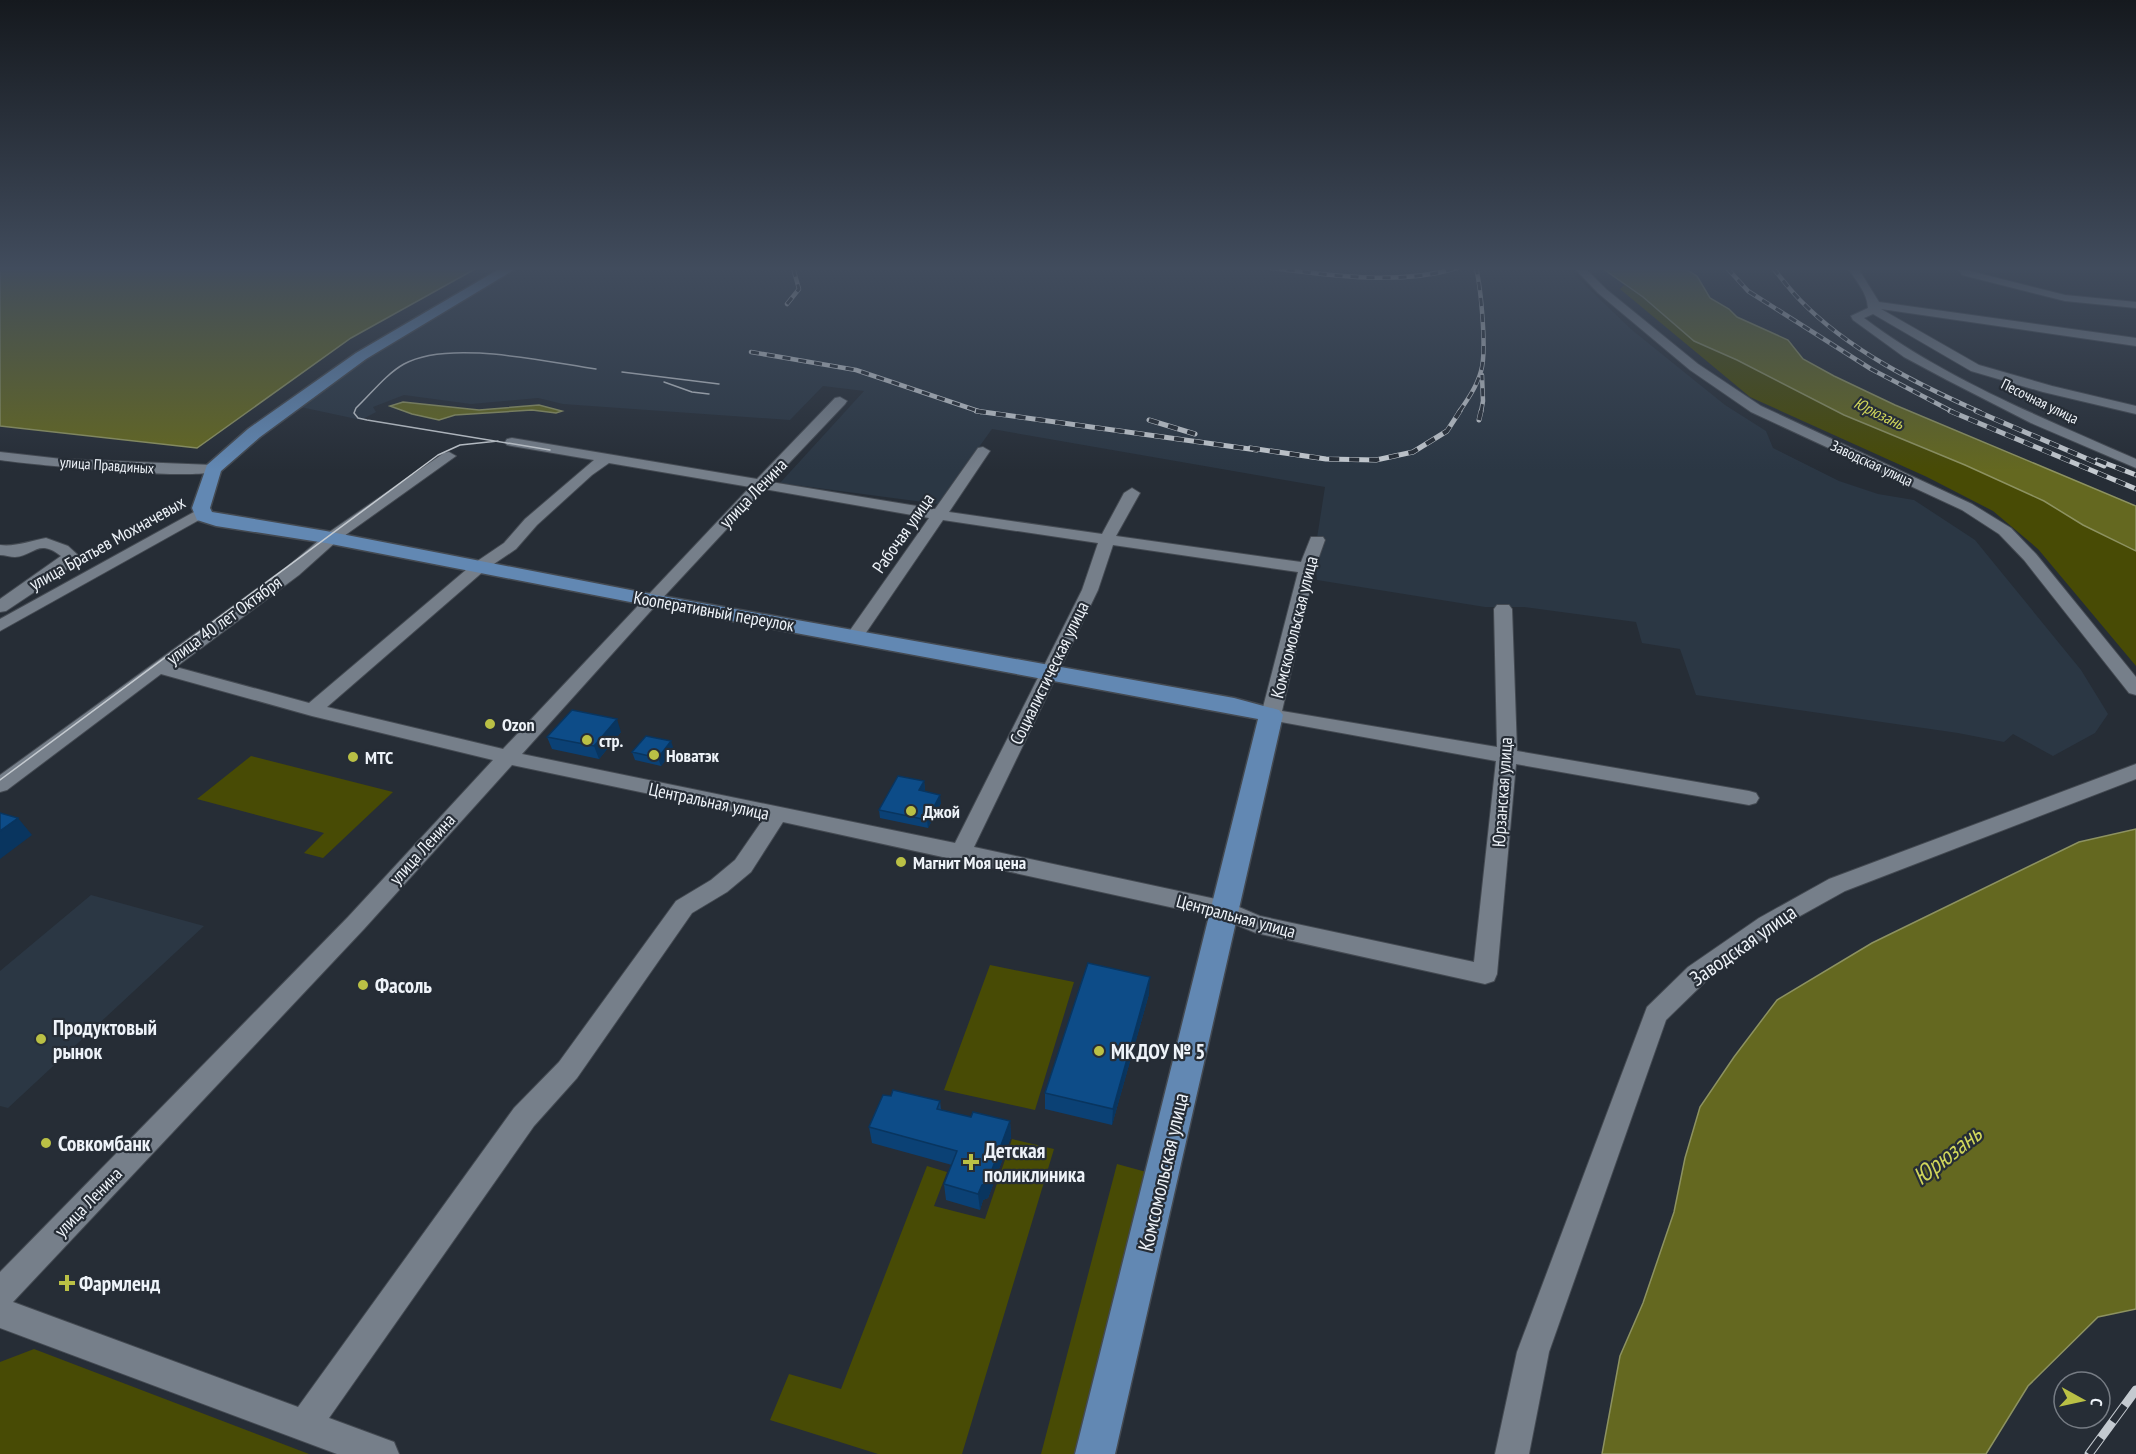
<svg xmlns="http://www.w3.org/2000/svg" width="2136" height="1454" viewBox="0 0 2136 1454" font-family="'PT Sans Narrow',sans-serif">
	<rect width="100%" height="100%" fill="#262d36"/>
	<path fill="#2b3744" d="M514,268H1567L1632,330L1725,405L1766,431L1773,448L1839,481L1878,494L1914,500L1975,540L2081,670L2108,714L2095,733L2053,756L2013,734L2004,742L1958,733L1696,695L1680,649L1642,643L1636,622L1524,607H1485L1317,580L1314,557L1325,487L992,429L938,504L780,483L864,391L823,386L790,420L563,404L538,398L471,404L404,395L373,407L376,412L361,420L296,406L350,365Z
		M91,895L204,926L8,1108L0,1106V971Z"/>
	<path fill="#484b05" d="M1624,285L1643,297L1694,341L1737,360L1844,415L1965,465L2044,501L2084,525L2136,551V666L2038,549L1993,511L1927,477L1750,397L1620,289Z
		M251,756L393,792L323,858L304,853L324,833L197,799Z
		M990,965L1074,982L1035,1110L944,1090Z
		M1012,1139L1054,1149L962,1454H878L770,1420L789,1374L841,1389L927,1166L947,1172L934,1206L985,1219Z
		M1117,1164L1150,1173L1084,1454H1041Z
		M34,1349L309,1454H0V1362Z"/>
	<path fill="#646820" stroke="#8d9261" stroke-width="1.5" d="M0,268H477L351,338L197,448L0,426Z
		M1602,268H1684L1697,276L1710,298L1729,309L1737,317L1788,340L1803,359L1834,376L1895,405L2136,506V551L2083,525L2044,501L1965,465L1844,415L1737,360L1694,341L1643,297Z
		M403,402L479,410L539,405L562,411L556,413L532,410L455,415L439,420L412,414L390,406Z
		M2136,829V1309L2098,1317L2028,1386L1986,1454H1602L1620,1356L1643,1303L1674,1212L1685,1158L1700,1107L1734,1057L1777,1000L1872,943L2079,842Z"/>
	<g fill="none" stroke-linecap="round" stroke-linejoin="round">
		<defs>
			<path id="minor" d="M1574,268H1585L1606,289L1698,364L1761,406L1972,504L2011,528L2036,554L2136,677V695L2129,693L2024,560L1999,534L1962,510L1751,412L1690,370L1598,293Z
				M1848,268H1858L1879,302L2136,338V346L1881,309L1979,365L2052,386L2136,406V414L2043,392L1971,371L1873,314L1864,318C1943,378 2045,419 2136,459V468L2031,423L1947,380L1904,357L1853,320L1851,316L1868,308C1867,292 1856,281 1848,268Z
				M1957,268H1967L1970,271L2065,295L2136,302V308L2065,301L1962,275Z
				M840,397L847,401L845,404L771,482L935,509L978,448L983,447L990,451L949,512L1102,534L1124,493L1132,488L1140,493L1116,536L1301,562L1311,537H1323L1325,540L1315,568L1282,711L1497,747L1494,609L1497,605H1509L1512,609L1517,751L1749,791L1756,793L1759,798L1756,803L1749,805L1516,764L1497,974L1494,981L1485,984L1256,933L1220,918L783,822L751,872L727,892L692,913L577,1078L534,1126L329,1418L394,1442L399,1454H337L0,1328V1272L348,917L493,760L312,716L161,674L7,790L0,792V775L287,567L325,535L444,453L449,452L456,456L337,541L299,575L176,667L309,703L473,564L504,543L525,519L594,460L512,446L507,445L505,442L507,439L512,438L757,479L835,398ZM609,463L750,487L503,749L327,707L485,570L516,549L537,525L592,475ZM764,489L929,518L846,636L849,640H861L943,520L1098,543L1082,590L955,843L522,754L657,604ZM1113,545L1298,572L1261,715L1264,719L1496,761L1474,962L1260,916L1225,901L974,847L1098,590ZM512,765L764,818L735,860L711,880L676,901L559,1062L514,1108L298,1407L13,1302L364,929Z
				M0,452L62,459L213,465L220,469C208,483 28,464 0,460Z
				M203,507L208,509L211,512L208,515L0,631V619Z
				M46,538L68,546L79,556L63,573L6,611L0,612V599L61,556C38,538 34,556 15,557C10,557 5,555 0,555V545C15,547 30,541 46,538Z
				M2136,764V779L1845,891L1775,930L1706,981L1666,1020L1549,1352L1529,1454H1495L1517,1352L1647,1007L1688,967L1759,918L1829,879Z"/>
			<path id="major" d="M501,268H517L366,359L260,437L221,471L210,508L212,512L326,531L651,594L1234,698L1279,710L1283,715L1115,1454H1075L1258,719L651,606L326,543L216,526L197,520L192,508L207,465L248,429L356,353Z"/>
		</defs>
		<use href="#minor" stroke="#444a52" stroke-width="2"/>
		<use href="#major" stroke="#444a52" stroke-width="3"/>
		<use href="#minor" fill="#767f8a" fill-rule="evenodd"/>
		<use href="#major" fill="#6288b3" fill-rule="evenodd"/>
		<path stroke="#c4cad0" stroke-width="1.5" d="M622,372L719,384
			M664,382L692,392L709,394
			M550,450L367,420L358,418L354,413L356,408C371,394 386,374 404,364C449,339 546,362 596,369
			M0,780L438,455L460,445L498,441"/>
		<defs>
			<path id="rail-far2" d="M1271,268C1332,275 1397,286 1457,268
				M1727,268L1748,291L1871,369L1953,412
				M1773,268C1782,279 1790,290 1800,300C1848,350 1917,384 1980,412
				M787,304L799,289L793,268
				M751,352L856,370L981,412
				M1459,412C1468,399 1477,386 1481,371C1487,352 1481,288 1476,268
				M1481,412L1483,401L1482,375"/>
			<path id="rail-far1" d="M976,411L1257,450
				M1950,411L2136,489
				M1976,411L2104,466
				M1149,420L1195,434
				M1479,420L1481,411
				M1250,448L1326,459L1376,460L1413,452L1447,431L1460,411
				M2097,460L2136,475"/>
			<path id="rail" d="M2089,1454L2136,1390"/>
		</defs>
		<use href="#rail-far2" stroke="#c4cad0" stroke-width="4.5"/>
		<use href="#rail-far1" stroke="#c4cad0" stroke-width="5"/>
		<use href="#rail" stroke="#c4cad0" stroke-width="9"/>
		<use href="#rail-far2" stroke="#262d36" stroke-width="3" stroke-dasharray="8" stroke-linecap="butt"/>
		<use href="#rail-far1" stroke="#262d36" stroke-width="4" stroke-dasharray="10" stroke-linecap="butt"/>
		<use href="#rail" stroke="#262d36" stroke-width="7" stroke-dasharray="20" stroke-linecap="butt"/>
	</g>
	<path fill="#0b4175" d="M621,732L599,759L552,749L547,737Z
		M674,750L661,766L635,760L632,752Z
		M924,781L925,790L924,791L941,803L928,828L880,818L879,810Z
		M1149,994L1112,1125L1045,1109V1093Z
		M891,1096L940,1101L941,1110L971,1117L1010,1121L1011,1137L988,1198L983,1200L980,1210L946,1200L944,1184L952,1165L872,1143L869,1127Z"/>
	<path fill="#09355f" d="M617,719L621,732L599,759L594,746Z
		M671,741L674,750L661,766L658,758Z
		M924,781L925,790L920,799L919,790Z
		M940,795L941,803L928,828L927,820Z
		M18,818L32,835L0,859V831Z
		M1150,977L1149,994L1112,1125L1113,1109Z
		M1010,1121L1011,1137L988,1198L983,1200L980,1210L978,1194Z"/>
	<path fill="#0d4c88" stroke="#09355f" stroke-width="1.5" d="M572,710L617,719L594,746L547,737Z
		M646,736L671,741L658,758L632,752Z
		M898,776L924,781L919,790L940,795L927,820L879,810Z
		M0,813L18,818L0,831Z
		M1088,963L1150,977L1113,1109L1045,1093Z
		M893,1090L940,1101L937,1109L971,1117L973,1112L1010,1121L987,1183L982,1185L978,1194L944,1184L957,1151L869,1127L883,1095L891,1096Z"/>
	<linearGradient id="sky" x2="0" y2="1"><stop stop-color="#15191e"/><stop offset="0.57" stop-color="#414c5d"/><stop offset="1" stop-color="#414c5d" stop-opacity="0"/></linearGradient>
	<rect width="2136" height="471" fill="url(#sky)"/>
	<g fill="#bac045" stroke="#262d36" stroke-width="2">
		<circle cx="490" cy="724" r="6"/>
		<circle cx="587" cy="740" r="6"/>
		<circle cx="654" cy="755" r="6"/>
		<circle cx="353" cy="757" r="6"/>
		<circle cx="911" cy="811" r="6"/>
		<circle cx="901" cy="862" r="6"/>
		<circle cx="363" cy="985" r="6"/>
		<circle cx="41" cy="1039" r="6"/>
		<circle cx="1099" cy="1051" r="6"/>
		<circle cx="46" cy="1143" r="6"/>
		<path d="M968 1153h6v6h6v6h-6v6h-6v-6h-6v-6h6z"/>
		<path d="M64 1274h6v6h6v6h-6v6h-6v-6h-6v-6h6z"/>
	</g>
	<g text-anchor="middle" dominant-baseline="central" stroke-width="4.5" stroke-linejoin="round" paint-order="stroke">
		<g font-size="15" fill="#eef3f9" stroke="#262d36">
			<text transform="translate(2040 401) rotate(26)">Песочная улица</text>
			<text transform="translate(1872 463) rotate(25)">Заводская улица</text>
			<text transform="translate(107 465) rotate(4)">улица Правдиных</text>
		</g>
		<g font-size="16" font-style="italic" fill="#d0d65b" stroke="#262d36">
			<text transform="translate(1879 413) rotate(26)">Юрюзань</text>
		</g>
		<g font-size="18" fill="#eef3f9" stroke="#262d36">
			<text transform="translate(753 493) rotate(-46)">улица Ленина</text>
			<text transform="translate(903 533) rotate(-55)">Рабочая улица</text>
			<text transform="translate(107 543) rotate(-29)">улица Братьев Мохначевых</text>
			<text transform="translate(714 611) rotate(10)">Кооперативный переулок</text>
			<text transform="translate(224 620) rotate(-36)">улица 40 лет Октября</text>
			<text transform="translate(1294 627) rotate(-76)">Комскомольская улица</text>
			<text transform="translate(1049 673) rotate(-64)">Социалистическая улица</text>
			<text transform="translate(1502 792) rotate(-86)">Юрзанская улица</text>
			<text transform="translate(709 801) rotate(12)">Центральная улица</text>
			<text transform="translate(422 849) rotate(-48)">улица Ленина</text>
			<text transform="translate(1236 916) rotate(15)">Центральная улица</text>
			<text transform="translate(88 1202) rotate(-46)">улица Ленина</text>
		</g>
		<g font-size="18" font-weight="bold" fill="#eef3f9" stroke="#262d36" text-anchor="start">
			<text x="502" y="724">Ozon</text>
			<text x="599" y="740">стр.</text>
			<text x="666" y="755">Новатэк</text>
			<text x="365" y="757">МТС</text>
			<text x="923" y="811">Джой</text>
			<text x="913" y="862">Магнит Моя цена</text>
		</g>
		<g font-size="21" fill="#eef3f9" stroke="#262d36">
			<text transform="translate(1743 945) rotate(-35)">Заводская улица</text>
			<text transform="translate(1163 1172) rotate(-77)">Комсомольская улица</text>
		</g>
		<g font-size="21" font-weight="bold" fill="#eef3f9" stroke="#262d36" text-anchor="start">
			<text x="375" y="985">Фасоль</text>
			<text x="53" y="1027">Продуктовый<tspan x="53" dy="24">рынок</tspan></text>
			<text x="1111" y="1051">МКДОУ № 5</text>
			<text x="58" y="1143">Совкомбанк</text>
			<text x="984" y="1150">Детская<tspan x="984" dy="24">поликлиника</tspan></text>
			<text x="79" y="1283">Фармленд</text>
		</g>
		<g font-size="24" font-style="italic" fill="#d0d65b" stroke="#262d36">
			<text transform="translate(1947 1155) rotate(-38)">Юрюзань</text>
		</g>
	</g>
	<g transform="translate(2082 1400) rotate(98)"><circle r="28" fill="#262d36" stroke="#767c84" stroke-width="1.5"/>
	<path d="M0-4.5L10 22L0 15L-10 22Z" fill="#bac045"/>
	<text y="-9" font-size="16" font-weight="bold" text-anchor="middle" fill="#eef3f9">С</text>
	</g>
</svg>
